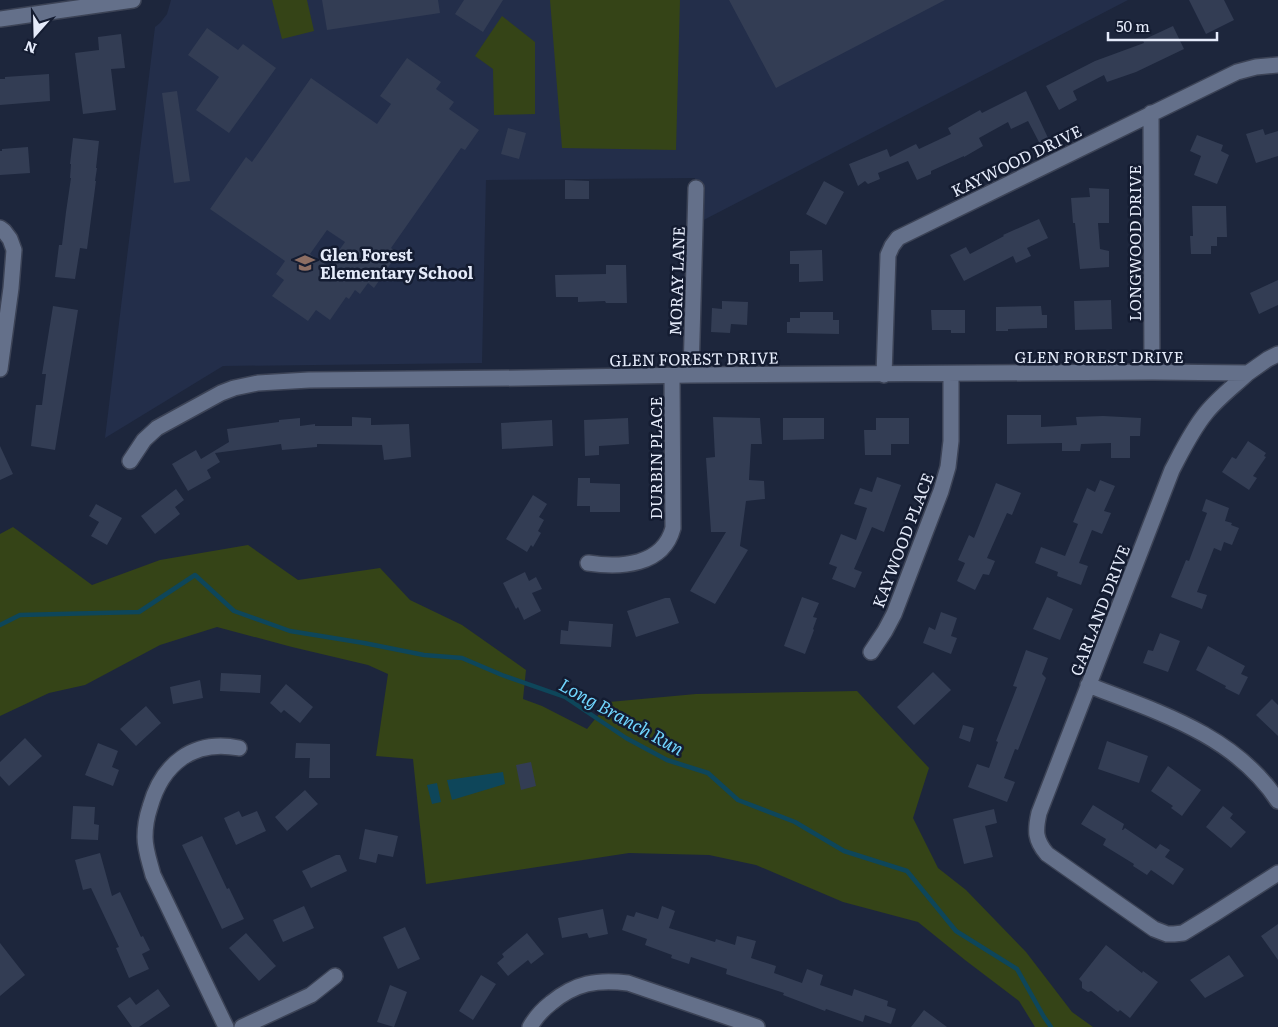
<svg xmlns="http://www.w3.org/2000/svg" width="1278" height="1027" viewBox="0 0 1278 1027" font-family="Literata,serif">
	<rect width="100%" height="100%" fill="#1d263c"/>
	<path fill="#232e4a" d="M171,0H1128L694,225L695,178L486,180L482,363L223,366L105,438L155,27L160,23L167,14Z"/>
	<path fill="#354417" d="M272,0H307L314,31L282,39Z
		M550,0H680L676,150L562,148Z
		M502,16L535,42V114L494,115L493,69L475,56Z
		M13,527L92,585L160,560L248,545L298,580L380,568L410,600L462,625L526,670L523,699L542,706L587,729L609,702L696,694L857,691L929,768L913,818L938,868L966,890L1026,952L1072,1012L1093,1027H1035L1019,1001L965,960L918,922L843,902L756,865L709,855L629,853L426,884L413,759L376,756L388,674L368,665L292,647L217,627L160,645L85,685L49,693L0,716V534Z"/>
	<path fill="#0e465a" d="M503,772L505,784L452,800L447,780Z
		M437,783L441,802L432,804L427,785Z"/>
	<g fill="none" stroke-linecap="round" stroke-linejoin="round">
		<path stroke="#0e465a" stroke-width="4.5" d="M0,625L20,615L139,612L195,575L234,611L290,631L364,643L424,655L462,658L502,675L565,697L626,738L667,760L708,773L738,800L795,822L844,851L907,871L956,931L1017,969L1044,1017L1051,1027"/>
	</g>
	<path fill="#333d54" fill-rule="evenodd" d="M322,0H438L440,13L327,30Z
		M464,0H503L483,32L455,14Z
		M729,0H945L776,88Z
		M1189,0H1224L1234,20L1206,34Z
		M1173,26L1184,49L1136,72L1107,82L1104,75L1073,91L1077,100L1059,110L1046,86L1095,61L1144,43L1143,40Z
		M207,28L238,50L243,44L276,68L229,133L196,110L219,77L188,55Z
		M121,34L125,68L111,69L116,110L83,114L75,53L99,50L98,37Z
		M407,58L441,82L436,89L454,102L449,109L479,130L465,150L461,148L391,248L398,253L374,288L368,283L360,294L355,290L349,299L346,297L330,320L316,310L308,321L272,296L284,280L276,274L285,261L210,209L246,157L252,162L311,78L377,124L391,104L380,96ZM327,230L345,242L328,266L310,254Z
		M49,74L50,101L0,105V79H5V77Z
		M177,91L190,181L174,183L162,93Z
		M1026,91L1049,140L1040,144L1028,121L1011,129L1008,122L979,138L983,146L964,157V156L931,171V174L917,180L908,161L878,173L880,179L868,184L865,181L858,186L849,164L887,149L890,157L916,144L919,149L951,134L948,128L980,110L982,113Z
		M508,128L526,133L519,159L501,154Z
		M1263,129L1265,135L1278,131V156L1256,163L1246,134Z
		M1197,135L1223,145L1221,151L1229,155L1217,184L1194,175L1201,156L1190,151Z
		M73,138L99,141L96,168H97L95,181H96L87,249L80,248L75,279L55,277L59,245H62L66,212L71,178H70L71,164H70Z
		M28,147L30,173L0,175V151H2V149Z
		M565,180L589,181V199H565Z
		M824,181L844,192L826,225L806,214Z
		M1089,188L1109,189V223H1098L1100,249L1109,251V267L1080,269L1075,223H1073L1071,198L1090,197Z
		M1192,206H1226L1227,237H1217V246H1211V254H1191L1190,236H1193Z
		M1039,219L1048,238L1027,248L1031,256L1016,263L1013,256L964,281L950,255L966,247L970,254L1004,236L1003,235Z
		M822,250L823,281L799,282V264H790V251Z
		M606,265H626L627,303H606L605,301L578,302V297H556L555,275L606,274Z
		M1278,280V305L1259,314L1250,293Z
		M1111,300L1112,329L1075,330L1074,301Z
		M722,301L748,302L747,325L731,324L730,333L711,332L712,308L722,309Z
		M53,306L78,310L55,450L31,446L36,405H42L46,374H42Z
		M1041,306L1042,315H1047V328L1008,329V331H996V307Z
		M931,310H965V333H951V330H932Z
		M800,312H833V320H839V334L787,333V322H790V318H800Z
		M1007,415H1041V427L1077,425L1076,417L1103,416L1141,418L1140,436H1130V458H1111V443L1081,444L1080,451H1062V443L1007,444Z
		M352,417L371,418V425L409,424L411,457L384,460L382,445L317,444V447L282,450L281,444L215,453L220,462L207,470L211,478L188,491L172,464L196,450L201,459L229,442L227,429L279,422V420L300,418V426L315,424V426H352Z
		M713,417L760,418L762,444H751L749,480L764,481L765,499L746,501L740,546L748,550L715,604L690,591L726,532H711L706,458L715,457Z
		M628,418L629,444L599,446V455L585,456L584,420Z
		M783,418H824V439L783,440Z
		M876,418H909V444H891V455H865L864,430H876Z
		M552,420L553,446L502,449L501,423Z
		M1248,441L1266,453L1264,456L1266,457L1253,476L1257,478L1249,490L1222,472L1232,457L1236,459Z
		M0,446L13,474L0,480Z
		M877,477L901,485L884,532L872,527L854,569L862,572L855,588L832,579L837,567L829,564L841,534L856,540L867,508L854,504L860,488L872,492Z
		M578,478H590V483L620,484V512H590V506H577Z
		M1100,480L1115,486L1104,511L1111,513L1102,534L1092,530L1079,563L1088,566L1081,585L1057,576L1058,572L1035,563L1041,547L1065,556L1078,524L1073,522L1087,488L1095,492Z
		M996,483L1021,493L1012,515L1007,513L987,558L995,561L989,575L983,574L975,590L957,581L965,563L958,560L969,535L974,538Z
		M176,489L184,500L175,507L180,514L155,534L141,516Z
		M533,495L547,504L539,517L544,520L538,531L541,533L533,547L531,545L527,552L506,539Z
		M1206,499L1229,508L1225,521L1232,523L1231,525L1239,528L1232,545L1224,542L1221,551L1214,548L1197,592L1207,595L1202,609L1171,597L1186,560L1189,561L1207,513L1202,511Z
		M96,504L122,518L107,545L91,536L99,522L89,516Z
		M525,572L529,581L536,577L542,589L532,593L541,611L524,620L518,607L516,609L503,583Z
		M802,597L819,603L813,617L817,618L813,629L814,630L805,654L784,646Z
		M1047,597L1073,609L1060,640L1033,629Z
		M665,598H670L679,623L636,637L627,611Z
		M941,612L957,618L951,636L957,638L951,654L923,643L929,627L935,630Z
		M569,621L613,624L611,647L560,644L561,630L568,631Z
		M1160,633L1180,641L1168,672L1143,663L1148,650L1153,651Z
		M1208,646L1245,666L1241,674L1248,677L1239,695L1225,688L1226,686L1196,670Z
		M1026,650L1048,658L1042,674L1046,678L1018,750L1015,749L1004,778L1015,782L1007,802L968,787L977,764L989,768L998,742L996,741L1017,687L1013,686Z
		M933,672L951,690L914,725L897,707Z
		M221,673L261,675L260,693L220,691Z
		M200,680L203,698L173,704L170,687Z
		M286,684L313,707L300,723L284,710L281,713L270,703Z
		M1272,699L1278,705V736L1256,715Z
		M146,706L161,723L136,746L120,729Z
		M963,725L974,728L970,742L959,738Z
		M25,738L42,756L9,786L0,776V762Z
		M1107,741L1148,756L1139,783L1098,769Z
		M98,743L118,751L112,767L119,770L113,786L85,775Z
		M296,743L330,744V778H309L310,758H295Z
		M531,762L536,786L521,790L516,765Z
		M1168,766L1201,790L1182,816L1171,808L1173,806L1151,791Z
		M305,790L318,804L287,831L275,817Z
		M1093,805L1124,824L1122,830H1123L1125,828L1156,849L1160,844L1170,850L1165,857L1184,869L1173,885L1151,870L1147,875L1133,866L1134,864L1103,845L1106,839L1081,824Z
		M73,806L95,807L94,824L99,825L98,840L71,839Z
		M1223,806L1233,814L1230,818L1246,832L1231,848L1206,827Z
		M994,809L997,823L985,826L993,857L964,864L953,819Z
		M239,811L242,817L257,811L266,831L236,845L224,818Z
		M365,829L398,836L393,857L378,854L376,863L359,859Z
		M202,836L227,889L229,888L244,919L222,929L182,845Z
		M100,853L112,896L120,892L141,937L143,936L150,950L142,954L149,969L129,978L116,948L119,947L91,888L83,890L75,860Z
		M336,855H340L347,871L311,888L302,871Z
		M304,906L314,928L283,942L273,920Z
		M662,906L675,911L669,928L715,942L716,939L735,945L737,936L756,941L751,958L776,966L774,973L802,983L807,969L823,975L820,985L852,996L854,989L888,1001L887,1006L896,1009L891,1024L865,1015L863,1022L826,1009L825,1011L783,995L784,993L726,974L727,969L691,957L689,964L671,958L672,955L645,945L647,939L622,930L627,915L634,917L636,912L658,919Z
		M603,909L608,934L589,938L587,933L562,938L558,918Z
		M1278,924V960L1261,936Z
		M405,927L420,959L398,969L383,937Z
		M246,933L276,966L259,981L229,948Z
		M527,933L544,954L531,964L528,960L508,976L497,963L504,957L502,954Z
		M0,943L25,975L0,996Z
		M1106,945L1142,973L1143,971L1158,982L1130,1018L1120,1010L1118,1012L1091,991L1088,992L1082,988V982L1079,979Z
		M1229,955L1244,976L1205,998L1190,980Z
		M481,975L496,984L473,1020L459,1011Z
		M390,985L407,992L394,1027L377,1022Z
		M158,989L170,1006L139,1027H132L117,1006L130,997L136,1005Z
		M924,1010L947,1027H911Z"/>
	<g fill="none" stroke-linecap="round" stroke-linejoin="round">
		<defs>
			<path id="minor" d="M0,19L133,0
				M1151,113L1152,372
				M0,228L4,231L10,239L14,250L11,288L0,369
				M1248,373C1234,386 1218,398 1206,413C1192,430 1182,451 1172,470L1039,813C1035,831 1035,840 1047,854L1154,929L1167,934H1174L1183,933L1214,914L1278,873
				M691,375L696,188
				M884,375L888,255L892,246L898,238L1237,72L1256,67L1278,65
				M130,461L144,440L157,428L221,393L234,388L258,383L309,380L522,378L691,375L1152,372L1248,373L1268,359L1278,354
				M588,563C620,568 663,566 673,528L672,376
				M871,652L885,631L894,614L941,491L948,467L951,441V374
				M1088,685C1158,712 1235,735 1278,801
				M226,1027L153,875C150,863 145,850 145,837C145,827 147,816 150,807C162,764 193,739 239,748
				M242,1027L311,995L335,976
				M530,1027C535,1018 542,1010 551,1003C575,983 597,979 628,983L757,1027"/>
		</defs>
		<use href="#minor" stroke="#3c4356" stroke-width="18"/>
		<use href="#minor" stroke="#64708a" stroke-width="15"/>
	</g>
	<defs>
		<symbol id="school-bare" viewBox="-9 -9 18 18"><path d="M0-5L7-2L0 1L-7-2ZM-4 1L0 2.5L4 1V4Q0 6-4 4Z" fill="#8d6e63" stroke="#141c31" stroke-width="2.5" paint-order="stroke"/></symbol>
	</defs>
	<g fill-rule="evenodd">
		<use href="#school-bare" x="291" y="249" width="28" height="28"/>
	</g>
	<g text-anchor="middle" dominant-baseline="central" stroke-width="5" stroke-linejoin="round" paint-order="stroke">
		<g font-size="16" fill="#e5ebfa" stroke="#141c31">
			<text transform="translate(1016 160) rotate(-26)">KAYWOOD DRIVE</text>
			<text transform="translate(1134 243) rotate(-90)">LONGWOOD DRIVE</text>
			<text transform="translate(676 281) rotate(-88)">MORAY LANE</text>
			<text x="1099" y="356">GLEN FOREST DRIVE</text>
			<text transform="translate(694 358) rotate(-1)">GLEN FOREST DRIVE</text>
			<text transform="translate(655 458) rotate(-90)">DURBIN PLACE</text>
			<text transform="translate(902 540) rotate(-69)">KAYWOOD PLACE</text>
			<text transform="translate(1099 610) rotate(-69)">GARLAND DRIVE</text>
		</g>
		<g font-size="16" font-weight="bold" fill="#e5ebfa" stroke="#141c31" text-anchor="start">
			<text x="320" y="254">Glen Forest<tspan x="320" dy="18">Elementary School</tspan></text>
		</g>
		<g font-size="18" font-style="italic" fill="#70d5fe" stroke="#141c31">
			<text transform="translate(622 716) rotate(29)">Long Branch Run</text>
		</g>
	</g>
	<g transform="translate(35 35) rotate(200)" stroke="#141c31" stroke-width="4" paint-order="stroke">
	<path d="M0-4L9 19L0 12L-9 19Z" fill="#e5ebfa"/>
	<text y="-8" font-size="14" font-weight="bold" text-anchor="middle" fill="#e5ebfa">N</text>
	</g>
	<path d="M1108 32v8h109v-8" fill="none" stroke="#e5ebfa" stroke-width="2.5"/>
	<text x="1116" y="32" font-size="15" fill="#e5ebfa" stroke="#141c31" stroke-width="4" paint-order="stroke">50 m</text>
</svg>
